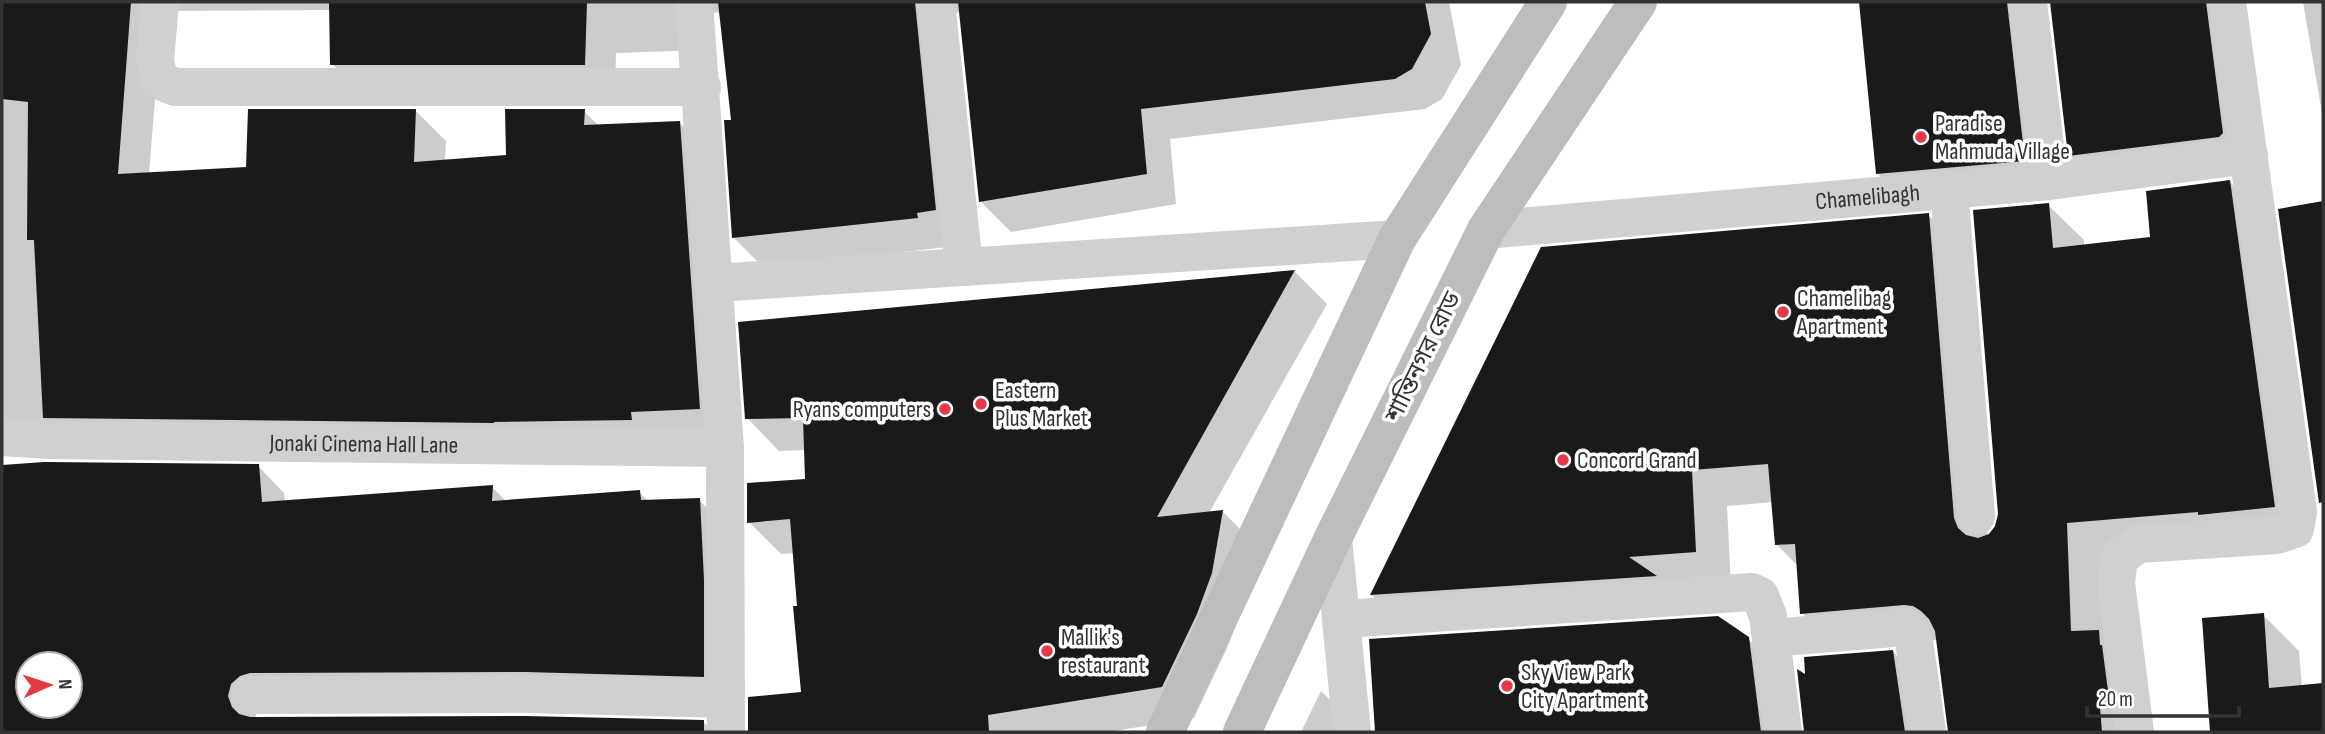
<svg xmlns="http://www.w3.org/2000/svg" width="2325" height="734" viewBox="0 0 2325 734" font-family="'Sofia Sans Condensed','Noto Sans Bengali',sans-serif">
	<rect width="100%" height="100%" fill="#fff"/>
	<path fill="#0003" fill-rule="evenodd" d="M2,2H1449L1461,65L1442,99L1425,109L1170,139L1176,204L1011,232L981,202L961,11L954,14L947,247L764,268L734,238L733,121L722,22L718,12L713,13L703,50L616,53L615,95H362L332,64L331,10L162,11L149,174L248,169L416,111L446,141L445,161L508,156L584,111L599,126L680,123L710,153L730,439L2,422Z
		M1883,2H2027L2059,196L1912,208L1877,173L1861,4Z
		M2052,2H2239L2256,167L2103,189L2070,156Z
		M2303,2H2323V119Z
		M2229,181L2265,217L2310,542L2235,550L2102,558L2143,732H1950L1938,640L1838,649L1802,613L1798,566L1777,545L1773,502L1727,506L1731,587L1407,630L1372,595L1542,249L1928,215L1964,251L1988,538L1997,527L2048,205L2084,240V246L2152,239Z
		M2323,203V460L2313,450L2280,211Z
		M1295,272L1327,304L1209,513L1222,511L1254,543L1243,606L1228,646L1194,718L1108,732H748L749,699L803,693L795,553L781,554L749,522L807,481L806,450L779,451L747,418L740,324Z
		M44,463L258,466L284,493L285,502L492,487L506,501L639,492L649,502L699,500L725,526L730,702L257,710L255,719L703,722L714,732H2V467ZM28,664H70V706H28Z
		M2263,615L2299,651L2302,687L2323,685V732H2212L2203,620Z
		M1747,638L1784,674L1791,732H1376Z
		M1893,652L1928,687L1935,732H1806L1808,678Z
		M1321,691L1361,730V732H1301Z"/>
	<path fill="#1a1a1a" fill-rule="evenodd" d="M2,2H131L118,174L246,167L248,109H416L414,162L506,155L505,109H585L584,125L680,121L700,409L631,412L632,420L494,422V423L43,418L34,240H27L28,102L2,99Z
		M329,2H587L585,65H330Z
		M718,2H915L936,210L917,213L918,218L732,238L724,120H731Z
		M958,2H1425L1431,34L1412,69L1395,79L1141,109L1147,174L979,202Z
		M1859,2H2007L2025,161L1876,174Z
		M2050,2H2206L2223,133L2219,137L2068,156Z
		M2230,180L2275,507L2198,515V512L2067,523L2071,631L2099,630L2100,645H2102L2110,706L2100,707L2102,732H1948L1935,631L1929,619L1921,611L1913,606L1904,605L1800,614L1795,544L1775,545L1768,464L1692,470L1696,552L1629,557L1657,576L1370,595L1541,247L1929,213L1954,518L1958,528L1966,535L1978,538L1989,534L1995,526L1998,514L1973,210L2049,203L2053,248L2150,237L2146,191Z
		M2323,201V502L2319,503L2278,209Z
		M1295,270L1157,517L1223,510L1212,573L1197,614L1162,687L988,715L989,732H748V697L801,692L793,606H797L790,519L747,523V483L805,479L803,418L745,419L738,322Z
		M44,462L259,464L262,502L493,485L492,501L640,490L641,500L700,498L704,580V677L526,672L250,673L240,676L231,684L228,696L232,707L239,714L250,717L525,716L704,720V732H2V465ZM28,664H70V706H28Z
		M2264,613L2269,688L2323,683V732H2210L2202,618Z
		M1718,616L1749,637L1761,732H1375L1369,639Z
		M1893,650L1905,732H1804L1797,669L1805,674L1804,657Z"/>
	<g fill="none" stroke-linecap="round" stroke-linejoin="round">
		<g stroke="#d0d0d0" stroke-width="38">
			<path d="M160,2L155,60L159,80L175,87H702"/>
			<path d="M694,2L725,448L726,732"/>
			<path d="M936,2L964,267"/>
			<path d="M2028,2L2049,181"/>
			<path d="M1949,189L1976,516"/>
			<path id="s1" d="M1486,230L2049,181L2249,155"/>
			<path d="M715,283L1397,239"/>
			<path id="s2" d="M2,437L50,440L725,448"/>
			<path d="M1333,538L1352,732"/>
			<path d="M1342,619L1752,592L1760,596L1768,616L1783,732"/>
			<path d="M1771,638L1906,627L1913,634L1927,732"/>
			<path d="M250,695L525,694L725,699"/>
			<path d="M2135,732L2116,583L2119,558L2138,544L2277,535L2295,529L2298,512L2227,2"/>
		</g>
		<path stroke="#bdbdbd" stroke-width="38" d="M1165,732L1397,239L1548,2
			M1242,732L1333,538L1486,230L1638,2"/>
	</g>
	<g fill="#e63946" stroke="#fff" stroke-width="2.5">
		<circle cx="1921" cy="137" r="7"/>
		<circle cx="1783" cy="312" r="7"/>
		<circle cx="981" cy="404" r="7"/>
		<circle cx="945" cy="409" r="7"/>
		<circle cx="1563" cy="460" r="7"/>
		<circle cx="1047" cy="651" r="7"/>
		<circle cx="1507" cy="686" r="7"/>
	</g>
	<g text-anchor="middle" dominant-baseline="central" stroke-width="7" stroke-linejoin="round" paint-order="stroke">
		<g font-size="24" fill="#333" stroke="#fff" text-anchor="start">
			<text x="1935" y="123">Paradise<tspan x="1935" dy="28">Mahmuda Village</tspan></text>
			<text x="1797" y="298">Chamelibag<tspan x="1797" dy="28">Apartment</tspan></text>
			<text x="995" y="390">Eastern<tspan x="995" dy="28">Plus Market</tspan></text>
			<text x="931" y="409" text-anchor="end">Ryans computers</text>
			<text x="1577" y="460">Concord Grand</text>
			<text x="1061" y="637">Mallik's<tspan x="1061" dy="28">restaurant</tspan></text>
			<text x="1521" y="672">Sky View Park<tspan x="1521" dy="28">City Apartment</tspan></text>
		</g>
		<g font-size="24" fill="#333" stroke="#fff">
			<text stroke="none"><textPath href="#s1" startOffset="383">Chamelibagh</textPath></text>
			<text transform="translate(1423 357) rotate(-64)">শান্তিনগর রোড</text>
			<text stroke="none"><textPath href="#s2" startOffset="362">Jonaki Cinema Hall Lane</textPath></text>
		</g>
	</g>
	<rect width="2325" height="734" fill="none" stroke="#333333" stroke-width="7"/>
	<g transform="translate(49 685) rotate(87)"><circle r="33" fill="#ffffff" stroke="#adadad" stroke-width="2"/>
	<path d="M0-5L12 26L0 18L-12 26Z" fill="#e63946"/>
	<text y="-10" font-size="19" font-weight="bold" text-anchor="middle" fill="#333333">N</text>
	</g>
	<path d="M2087 706v10h152v-10" fill="none" stroke="#333333" stroke-width="3.5"/>
	<text x="2098" y="706" font-size="21" fill="#333333" stroke="#ffffff" stroke-width="5" paint-order="stroke">20 m</text>
</svg>
